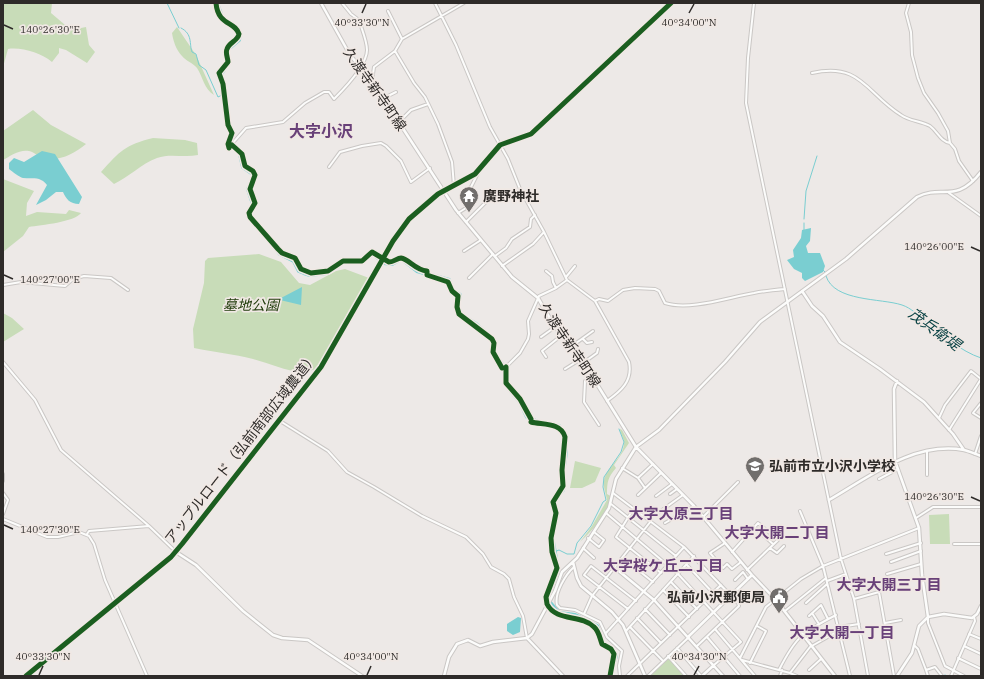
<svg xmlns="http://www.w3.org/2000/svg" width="984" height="679" viewBox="0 0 984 679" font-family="'IBM Plex Serif','Noto Sans JP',serif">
	<rect width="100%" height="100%" fill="#ede9e7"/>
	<path fill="#c8dcb8" d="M3,3H52L51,13L71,30L86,27L89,45L95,52L87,63L66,50L59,48V53L52,62C41,53 22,47 8,49L3,67Z
		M177,27L196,55L214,95C204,89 203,77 197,68C193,63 186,61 182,56C176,50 173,40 172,33Z
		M33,110L51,125L86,144C74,154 59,162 43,158C38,156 34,152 29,151C20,149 10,156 3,160V131Z
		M153,138L185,140L197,143L198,155C184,158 170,153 157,158C141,164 129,177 114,184L101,172C120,151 125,145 153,138Z
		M3,179L34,191L27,203L26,216L37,212L66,214L69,210L81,213C75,222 41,225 29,227L23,236L3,252Z
		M259,254L281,262L299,283L310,285L336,271L345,269L369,278L318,368C298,378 273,364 253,359C234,354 214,352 194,348L193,329L204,283L205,261L208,258Z
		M3,313L12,318L24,329L3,342Z
		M620,429L622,430L629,443L614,465L616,468C608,477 607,482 607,494L612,497C606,515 593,530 580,542L592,526L607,500C606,493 603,488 604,481C606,467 623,458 624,444C625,439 620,434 620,429Z
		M575,461L601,468L595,482L582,488H570Z
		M949,514L950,544H930L929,515Z
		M669,658L684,676H650Z"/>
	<path fill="#7aced1" d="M42,151L55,154L82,197L79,204C70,204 66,199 63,192H56L46,200L36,205L47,185C40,176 33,179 23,178C19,177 13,172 9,169V163L14,158L24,162Z
		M811,228L810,241L806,246L808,253H820L825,266L823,272L805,281L802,278V273L794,269L787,260L794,257L793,250L801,238L802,230Z
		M302,287L301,305L280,300L281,298Z
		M518,617L521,618L520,632L513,635L507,631V624Z"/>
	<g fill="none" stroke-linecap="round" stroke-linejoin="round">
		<path stroke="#7aced1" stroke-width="1" d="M167,3L179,28
			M181,28C193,34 189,44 192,52L196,54L199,65L206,70L218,97L222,95
			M223,94H224
			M804,219L806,191L817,156
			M804,230V223
			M823,270L825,272
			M826,276C834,302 881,298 902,305C911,308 918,315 925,321C943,335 960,351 981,358
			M554,552L559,550L567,554H574L577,543L591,526L603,502L606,500L603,487L604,477L621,452L624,442L619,429
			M945,675L947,676"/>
		<path stroke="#7aced1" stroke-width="4" d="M217,3L223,20L237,28L240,33L239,40L227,50L229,62L220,76L223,84L228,124L233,133L230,145L240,154L243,167L253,174V180L248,189L253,204L248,215L249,218L262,232L280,254L294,261L299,271L304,273L310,275L326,273L336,266L346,261L362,262L373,254L384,263L392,264L399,260H403L417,271L449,280L452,290L460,295L458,304L460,314L476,324L494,340V353L504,367L505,384L520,402L527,417L538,422L559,426L565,434L566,452L563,473L564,486L563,490L554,500L557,513L553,530V542L558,570L547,599L559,613L575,615L597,626L603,644L613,649L616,656L611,671L612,676"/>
		<defs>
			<path id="street" d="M435,3L456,45L490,127L508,159L520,189L544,232L567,280L595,301L629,362C633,381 621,391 607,401
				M754,3L748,58L746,103L841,559L854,599L868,676
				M909,3L906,13L911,32L912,55L918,78L924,93L938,113L948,131L950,143L955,149L959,161L973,181
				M388,11L402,39
				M395,51L414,83L425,97L438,124L452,162L454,186
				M812,73C861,62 866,93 901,115C909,121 921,121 930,126C938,132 940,141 950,143
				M372,81L374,67L395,51L402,39L464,3
				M384,98L396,92
				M395,118L399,116L403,118L411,110L428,104
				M231,145L246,128L283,122L305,103L324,92H329L334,99C344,89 367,65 367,50C367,41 362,30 359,20L351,14L342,3
				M329,167L340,152L362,146L381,143L386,146L401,161L411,182L430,168
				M949,193L981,216
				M458,213L466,208L471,187L479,171
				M466,222L493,195
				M464,251L481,240
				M495,256L506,248L512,239L530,227L531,219L535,215
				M502,266L533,244L544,232
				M546,271L552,276L553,282L556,288
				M566,277L575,266
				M469,278L493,254
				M3,285L21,282L65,286L73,279L84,276L111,278L128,290
				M595,301L599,299L608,301L623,290L635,288L655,289L659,291L665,303C690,311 729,297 754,293C764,291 774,290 785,289
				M541,337L555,327
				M583,339L587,343L592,342
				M572,346L593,331
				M546,357L542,351L562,335
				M3,362L35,400L61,450L149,526L175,551
				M583,363L597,353L598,349
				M565,369L581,359
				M591,377L585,381L584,402L599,425
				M981,403L973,413L981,418
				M939,418L945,405L971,371L981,379L949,430
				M280,421L328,451L347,472L374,487L422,516L466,537L483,554L491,567L504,574L509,579L514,597L523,616L527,638
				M531,421C531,411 513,392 506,383V367L520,353L528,339L529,334L528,321L539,296L556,288L567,280
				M927,451V475
				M975,454L981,436
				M622,468L638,478L653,464
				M3,474V481
				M638,478L645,488
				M879,479L898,469
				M3,493L8,500L3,514
				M613,493L684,547L738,603L739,606L697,646
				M670,494L677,489
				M638,495L661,473
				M656,496L672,484
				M611,504L676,556
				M634,508L616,537L661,573
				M800,511L823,566L850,676
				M606,513L678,574L741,642L714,665
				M658,513L683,495
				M703,517L738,482
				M916,518L933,507H981
				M3,519L47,537H58L79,532L89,536L94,544L105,580L147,676
				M665,523L694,506
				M754,527L773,544
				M87,534L89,531L149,526
				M588,538L599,547L604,540L594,532
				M725,543L710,553L723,568L727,564L732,569L741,562
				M954,544H981
				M583,548L594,558
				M770,548L777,553L784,546
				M732,552L758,523L778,540L747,570
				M886,554L921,543
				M623,558L653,582
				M891,562L921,551
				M687,565L713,593
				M574,567C566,574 554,593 557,605L560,608L575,610L600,622L607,637L622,651L619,666L620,676
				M887,574L921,564
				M735,580L743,572L748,579
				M827,581L846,574
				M671,582L697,609
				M663,590L689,617
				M854,599L879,592L894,676
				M806,603L827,584
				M628,609L584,575L591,566L636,601
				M645,609L670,635
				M785,611L826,578
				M812,613L819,624
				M584,614L592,596L651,521
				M809,616L821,605L828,619
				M928,617V623L945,666L964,676
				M637,618L661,643
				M885,623L901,620
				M630,627L663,661
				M839,627L859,624
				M715,629L755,676
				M626,631L694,556
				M606,633L684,547
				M969,634L981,639
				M707,637L740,676
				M915,646L918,649L926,670
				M964,646L981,654
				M677,648L701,676
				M668,656L686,676
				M740,658L766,607L801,579L823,566L919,528
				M958,658L981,669
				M742,660L790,673L797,676
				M750,663L766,631L757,626
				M779,670C796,636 803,632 836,615
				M809,670L821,659
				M790,673L810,647L840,630
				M627,676L721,585
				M648,676L689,637
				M780,676L782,670
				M928,676L926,670L935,667L942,676
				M951,676L975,621L974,617"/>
			<path id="secondary" d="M321,3L350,55L372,81L456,210L512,277L538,298L555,327L577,352L636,447L694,506L752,575L775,599L835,676
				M802,291L812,306L823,316L840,342L880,369L924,402L953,434L964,450
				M897,381L894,389L895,461L919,528L922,575L928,617
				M829,500C869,477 914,441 964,450C969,451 975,454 981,456
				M176,552L196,565L243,611L273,635L282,638L308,640L362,676
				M573,562L577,578L581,586L612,612L623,625L645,676
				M614,567L654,600L723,676
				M689,636L752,575
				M527,638L563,676
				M26,676L171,557L182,544L321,367L393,241L409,219L438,194L475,174L500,145L531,134L671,3
				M444,676L449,657L457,644L468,640L480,646L493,642L527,638L532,634L555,591L562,572L577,558L609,508L616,479L636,447L659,430L725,362L760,322L846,259L917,197C942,184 955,205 981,172
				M702,676L714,665
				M897,676L912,653L919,626L928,617L944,614L972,618L977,614L981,606"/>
		</defs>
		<use href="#street" stroke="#cac7c5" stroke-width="4"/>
		<use href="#secondary" stroke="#cac7c5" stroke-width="4.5"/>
		<use href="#street" stroke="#fcfcfb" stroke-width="2"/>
		<use href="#secondary" stroke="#fcfcfb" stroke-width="2.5"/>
		<defs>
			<path id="cycleway" d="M216,3C218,26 235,21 239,34C238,41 229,42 227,49C225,53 228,58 228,62L219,73L223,84L228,125L232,133L228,144L229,148
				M232,145L242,154L245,166L253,171L255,175L250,189L255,203L249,213L250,217L278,249L282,253L295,258L301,269L311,273L328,271L343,261H362L372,252L389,262C394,262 397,258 401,258C409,259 415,270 427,271V275L448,282L452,291L458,296L457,307L459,314L492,339L494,343L493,352L502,368
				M505,368L506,367V383L520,399L531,419
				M531,422C542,425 561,422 565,437L562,470L563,486L553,502L556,513L551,538L552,552L557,568L546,597L547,604C556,622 581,614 594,627C599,631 600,639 602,644L611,649L614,654L610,676
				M26,676L171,557L182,544L321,367L393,241L409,219L438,194L475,174L500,145L531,134L671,3"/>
		</defs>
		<use href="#cycleway" stroke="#f0e8e4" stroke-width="8"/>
		<use href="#cycleway" stroke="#1b5e20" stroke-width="5"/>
	</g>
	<path fill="none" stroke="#2e2b29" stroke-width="1.5" d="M362,13L366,4M689,13L694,4M4,25L13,29M971,247L980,251M4,275L13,279M971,497L980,501M4,525L13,529M39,675L43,666M367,675L371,666M694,675L699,666"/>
	<defs>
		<symbol id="temple-pin" viewBox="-11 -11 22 30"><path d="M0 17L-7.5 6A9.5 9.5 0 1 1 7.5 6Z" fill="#716e6c" stroke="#f0e8e4"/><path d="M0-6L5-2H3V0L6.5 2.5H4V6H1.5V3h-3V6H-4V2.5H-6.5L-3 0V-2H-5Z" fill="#fff"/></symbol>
		<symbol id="school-pin" viewBox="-11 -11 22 30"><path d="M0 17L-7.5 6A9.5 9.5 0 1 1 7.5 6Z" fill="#716e6c" stroke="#f0e8e4"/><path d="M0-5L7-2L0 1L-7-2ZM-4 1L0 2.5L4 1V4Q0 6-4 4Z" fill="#fff"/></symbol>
		<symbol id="civic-pin" viewBox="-11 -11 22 30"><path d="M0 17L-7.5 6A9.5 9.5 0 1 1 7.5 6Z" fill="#716e6c" stroke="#f0e8e4"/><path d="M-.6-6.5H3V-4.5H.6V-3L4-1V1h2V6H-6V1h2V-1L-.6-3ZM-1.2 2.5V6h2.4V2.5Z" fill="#fff"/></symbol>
	</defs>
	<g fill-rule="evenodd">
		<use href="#temple-pin" x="458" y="185" width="22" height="30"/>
		<use href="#school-pin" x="744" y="455" width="22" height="30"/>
		<use href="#civic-pin" x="768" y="586" width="22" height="30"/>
	</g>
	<g text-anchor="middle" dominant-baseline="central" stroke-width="3.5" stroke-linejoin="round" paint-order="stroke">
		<g font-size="14" fill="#2e2b29" stroke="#f0e8e4">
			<text transform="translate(375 89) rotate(55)">久渡寺新寺町線</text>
			<text transform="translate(570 345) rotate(56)">久渡寺新寺町線</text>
			<text transform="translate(241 448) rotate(-52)">アップルロード（弘前南部広域農道）</text>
		</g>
		<g font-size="14" font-weight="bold" fill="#2e2b29" stroke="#f0e8e4" text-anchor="start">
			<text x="483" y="196">廣野神社</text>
			<text x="769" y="466">弘前市立小沢小学校</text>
			<text x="765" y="597" text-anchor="end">弘前小沢郵便局</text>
		</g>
		<g font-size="14" font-style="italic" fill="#1d3907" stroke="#f0e8e4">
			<text x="251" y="305">墓地公園</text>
		</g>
		<g font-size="15" font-style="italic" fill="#094244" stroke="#f0e8e4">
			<text transform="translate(935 329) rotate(36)">茂兵衛堤</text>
		</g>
		<g font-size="15" font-weight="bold" fill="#694179" stroke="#f0e8e4">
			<text x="681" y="513">大字大原三丁目</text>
			<text x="777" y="532">大字大開二丁目</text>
			<text x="663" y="565">大字桜ケ丘二丁目</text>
			<text x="889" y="584">大字大開三丁目</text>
			<text x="842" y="632">大字大開一丁目</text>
		</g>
		<g font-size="16" font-weight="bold" fill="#694179" stroke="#f0e8e4">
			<text x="321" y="131">大字小沢</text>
		</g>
	</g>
	<g font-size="10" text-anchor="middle" fill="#2e2b29" stroke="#f0e8e4" stroke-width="3.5" stroke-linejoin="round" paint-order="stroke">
		<text x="362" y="26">40°33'30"N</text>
		<text x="689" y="26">40°34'00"N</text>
		<text x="50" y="33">140°26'30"E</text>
		<text x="934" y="250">140°26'00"E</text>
		<text x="50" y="283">140°27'00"E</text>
		<text x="934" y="500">140°26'30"E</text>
		<text x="50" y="533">140°27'30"E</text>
		<text x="43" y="660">40°33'30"N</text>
		<text x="371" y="660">40°34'00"N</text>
		<text x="699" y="660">40°34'30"N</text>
	</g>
	<rect width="984" height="679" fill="none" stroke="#2e2b29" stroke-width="8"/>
</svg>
